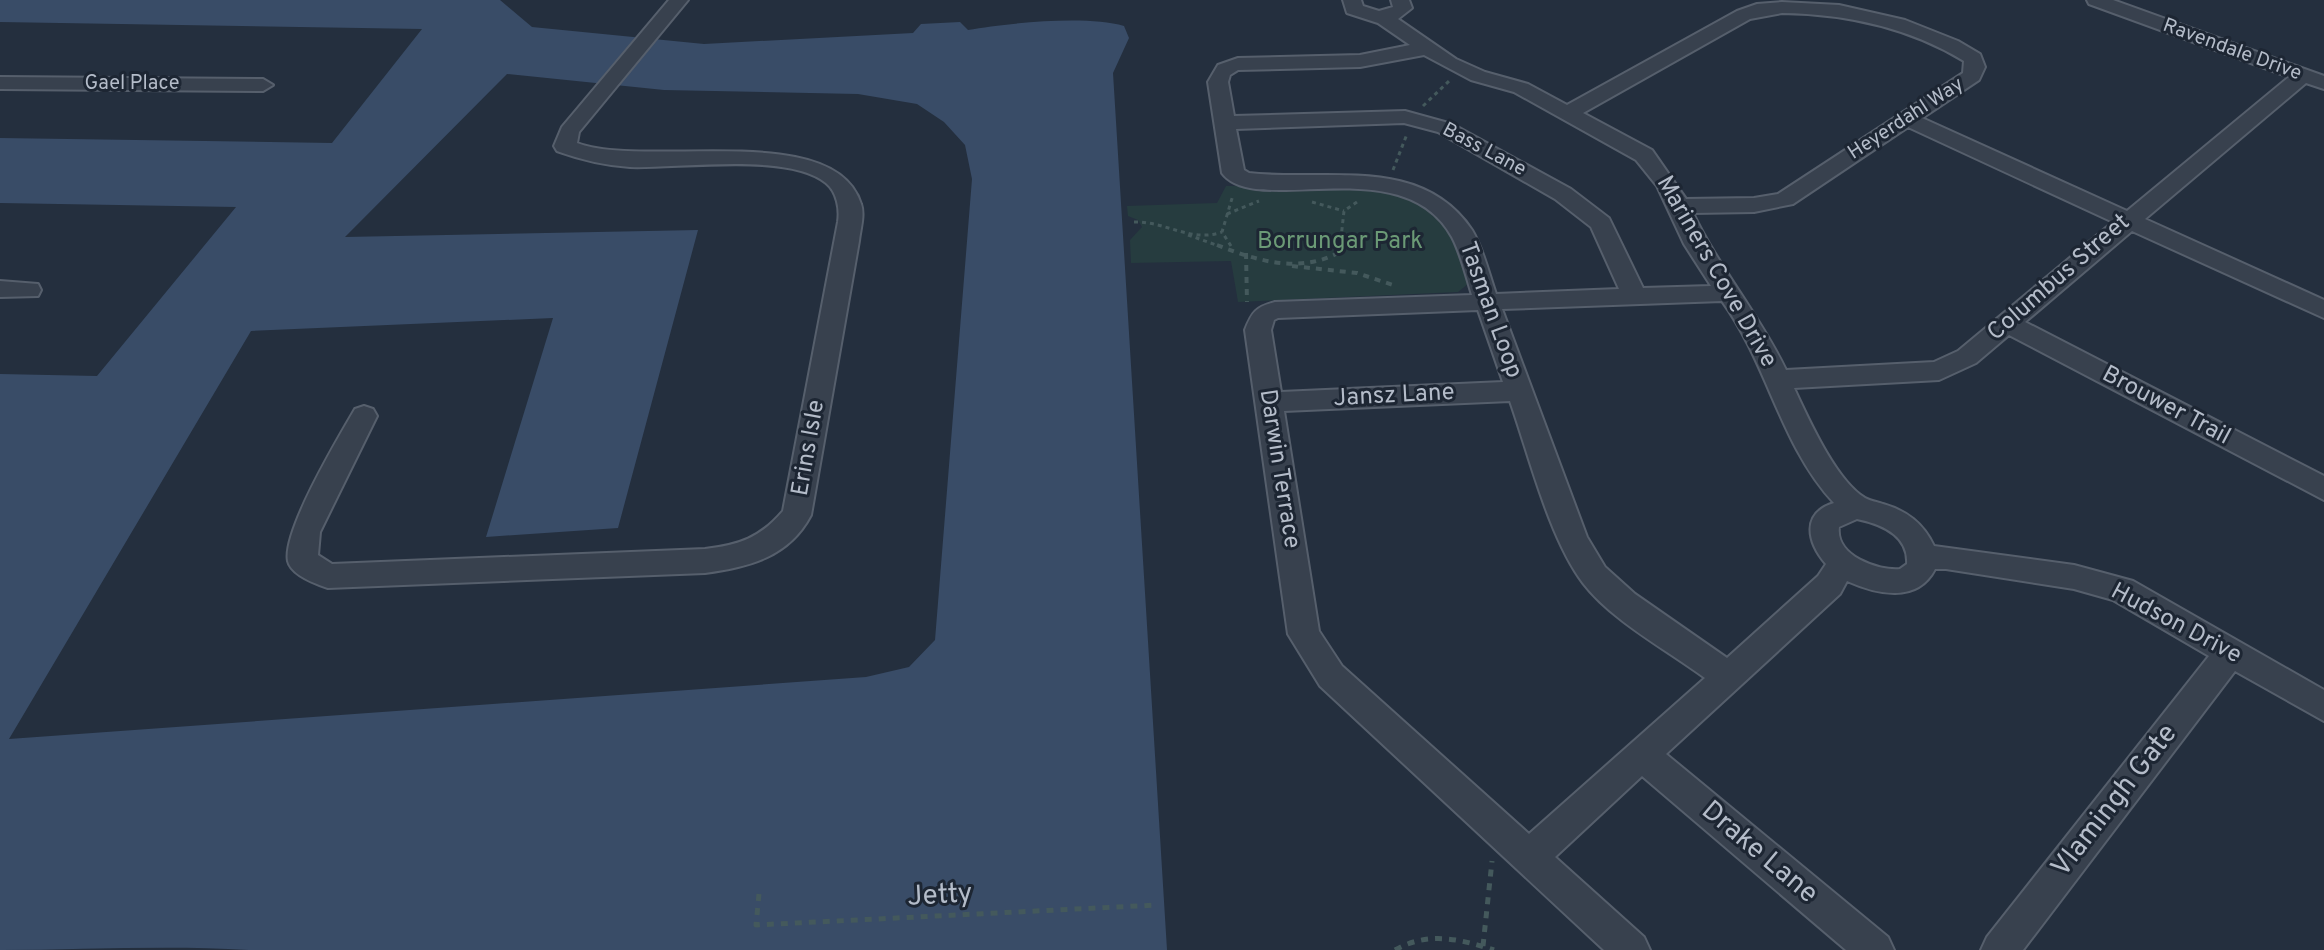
<svg xmlns="http://www.w3.org/2000/svg" width="2324" height="950" viewBox="0 0 2324 950" font-family="Overpass,sans-serif">
	<rect width="100%" height="100%" fill="#242f3e"/>
	<path fill="#263c3f" d="M1226,186L1386,187L1422,206L1453,234L1468,284L1458,292L1238,302L1231,261L1131,263L1130,240L1142,227L1138,220L1128,216L1127,206L1217,203Z"/>
	<path fill="#394c67" fill-rule="evenodd" d="M0,0H500L532,27L704,44L913,33L921,24L960,22L968,30C1009,23 1086,15 1124,26L1129,38L1113,73L1167,950H249C166,945 83,950 0,950V374L97,376L236,207L0,203V138L332,143L422,29L0,22ZM507,74L664,90L858,94L917,104L944,122L965,145L972,179L935,640L909,667L866,677L9,739L251,331L553,318L486,537L618,528L698,230L345,237Z"/>
	<g fill="none" stroke-linecap="round" stroke-linejoin="round">
		<defs>
			<path id="minor" d="M669,0H688L579,132L577,143C646,169 835,119 861,204C865,215 860,230 859,241L811,515C789,557 749,567 705,573L328,588C316,584 291,575 288,561C282,532 338,438 355,409L364,406L373,409L377,416L320,532L318,555L332,564L705,549C739,545 760,538 783,511L838,222C840,209 837,192 826,183C789,152 678,169 630,167C604,165 582,160 557,151L554,146L562,127Z
				M1343,0H1361L1363,6L1379,11L1393,7L1391,0H1409L1412,8L1398,19L1456,59L1485,72L1528,84L1567,105L1737,11L1757,4L1782,2L1839,5L1905,20L1958,41L1980,54L1985,67L1979,80L1922,118L2127,211L2289,77L2089,4L2087,0H2113L2324,76V89L2306,83L2145,219L2324,300V318L2132,231L2025,322L2324,476V500L2009,335L1976,363L1939,380L1794,388C1808,418 1836,481 1865,498C1870,501 1878,502 1883,504C1907,511 1923,523 1934,546L2074,565L2133,581L2324,690V721L2235,671L2023,950H1981L1987,937L2209,656L2113,600L2074,589L1946,569H1935C1917,604 1876,594 1847,581L1840,594L1666,754L1888,937L1894,950H1846L1642,776L1555,857L1644,937L1650,950H1604L1320,686L1288,634L1245,330C1252,312 1256,307 1275,302L1472,295C1466,276 1461,254 1452,237C1403,147 1256,219 1222,173L1208,82L1218,65L1238,58L1360,55L1410,45L1378,23L1347,13ZM1782,13C1847,14 1908,27 1964,61L1963,73L1778,194L1754,198L1686,199L1652,150L1583,113L1750,19ZM1424,55L1471,80L1514,92L1636,160L1657,186L1684,244L1711,286L1643,288L1609,218L1571,189L1452,124L1405,111L1234,116L1228,82L1230,75L1238,70L1360,67ZM1404,123L1438,132L1555,199L1591,227L1619,289L1496,294C1489,274 1483,248 1472,230C1421,154 1325,182 1249,173L1244,170L1236,129ZM1908,127L2113,222L1958,351L1934,362L1786,370C1759,314 1719,268 1693,213L1754,212L1793,204ZM1722,301C1768,364 1780,445 1834,503C1801,513 1807,542 1826,564L1818,576L1727,658L1635,594L1605,567L1587,537L1502,309ZM1478,310L1503,382L1281,392L1271,330L1274,320L1278,318ZM1510,401C1529,455 1549,538 1583,583C1611,620 1667,650 1705,678L1529,834L1342,666L1319,631L1284,411ZM1857,519C1881,524 1909,535 1907,564L1900,569C1878,571 1835,556 1839,527Z
				M0,77L263,79L273,85L263,91L0,89Z
				M0,281L38,284L41,290L38,296L0,297Z"/>
		</defs>
		<use href="#minor" stroke="#565f6c" stroke-width="4"/>
		<path stroke="#44595c" stroke-width="3" stroke-dasharray="4 4" stroke-linecap="butt" d="M1423,106L1449,81
			M1393,170L1407,134
			M1312,202L1344,211
			M1227,214L1259,201
			M1134,222C1165,221 1191,243 1222,232
			M1188,235L1222,247
			M1231,246L1222,232L1233,195
			M1340,247L1344,211L1357,202"/>
		<path stroke="#44595c" stroke-width="4" stroke-dasharray="6 6" stroke-linecap="butt" d="M1217,245C1258,261 1299,274 1340,252L1341,245
			M1246,253L1247,302
			M1292,266L1357,273L1393,285"/>
		<path stroke="#44595c" stroke-width="5" stroke-dasharray="7 7" stroke-linecap="butt" d="M759,894L756,925L1157,905
			M1483,946L1492,861
			M1395,950C1428,931 1460,939 1494,950"/>
		<use href="#minor" fill="#38414e" fill-rule="evenodd"/>
	</g>
	<g text-anchor="middle" dominant-baseline="central" stroke-width="6" stroke-linejoin="round" paint-order="stroke">
		<g font-size="20" fill="#b4bcc9" stroke="#1d2633">
			<text transform="translate(2232 50) rotate(20)">Ravendale Drive</text>
			<text x="132" y="84">Gael Place</text>
			<text transform="translate(1906 119) rotate(-33)">Heyerdahl Way</text>
			<text transform="translate(1484 150) rotate(28)">Bass Lane</text>
		</g>
		<g font-size="24" fill="#6b9a76" stroke="#1d2633">
			<text x="1340" y="242">Borrungar Park</text>
		</g>
		<g font-size="24" fill="#b4bcc9" stroke="#1d2633">
			<text transform="translate(1716 272) rotate(60)">Mariners Cove Drive</text>
			<text transform="translate(2059 278) rotate(-41)">Columbus Street</text>
			<text transform="translate(1490 310) rotate(70)">Tasman Loop</text>
			<text transform="translate(1394 396) rotate(-3)">Jansz Lane</text>
			<text transform="translate(2166 406) rotate(28)">Brouwer Trail</text>
			<text transform="translate(809 448) rotate(-80)">Erins Isle</text>
			<text transform="translate(1279 469) rotate(81)">Darwin Terrace</text>
			<text transform="translate(2176 624) rotate(28)">Hudson Drive</text>
		</g>
		<g font-size="28" fill="#b4bcc9" stroke="#1d2633">
			<text transform="translate(2115 801) rotate(-52)">Vlamingh Gate</text>
			<text transform="translate(1759 853) rotate(40)">Drake Lane</text>
			<text transform="translate(940 896) rotate(-3)">Jetty</text>
		</g>
	</g>
</svg>
